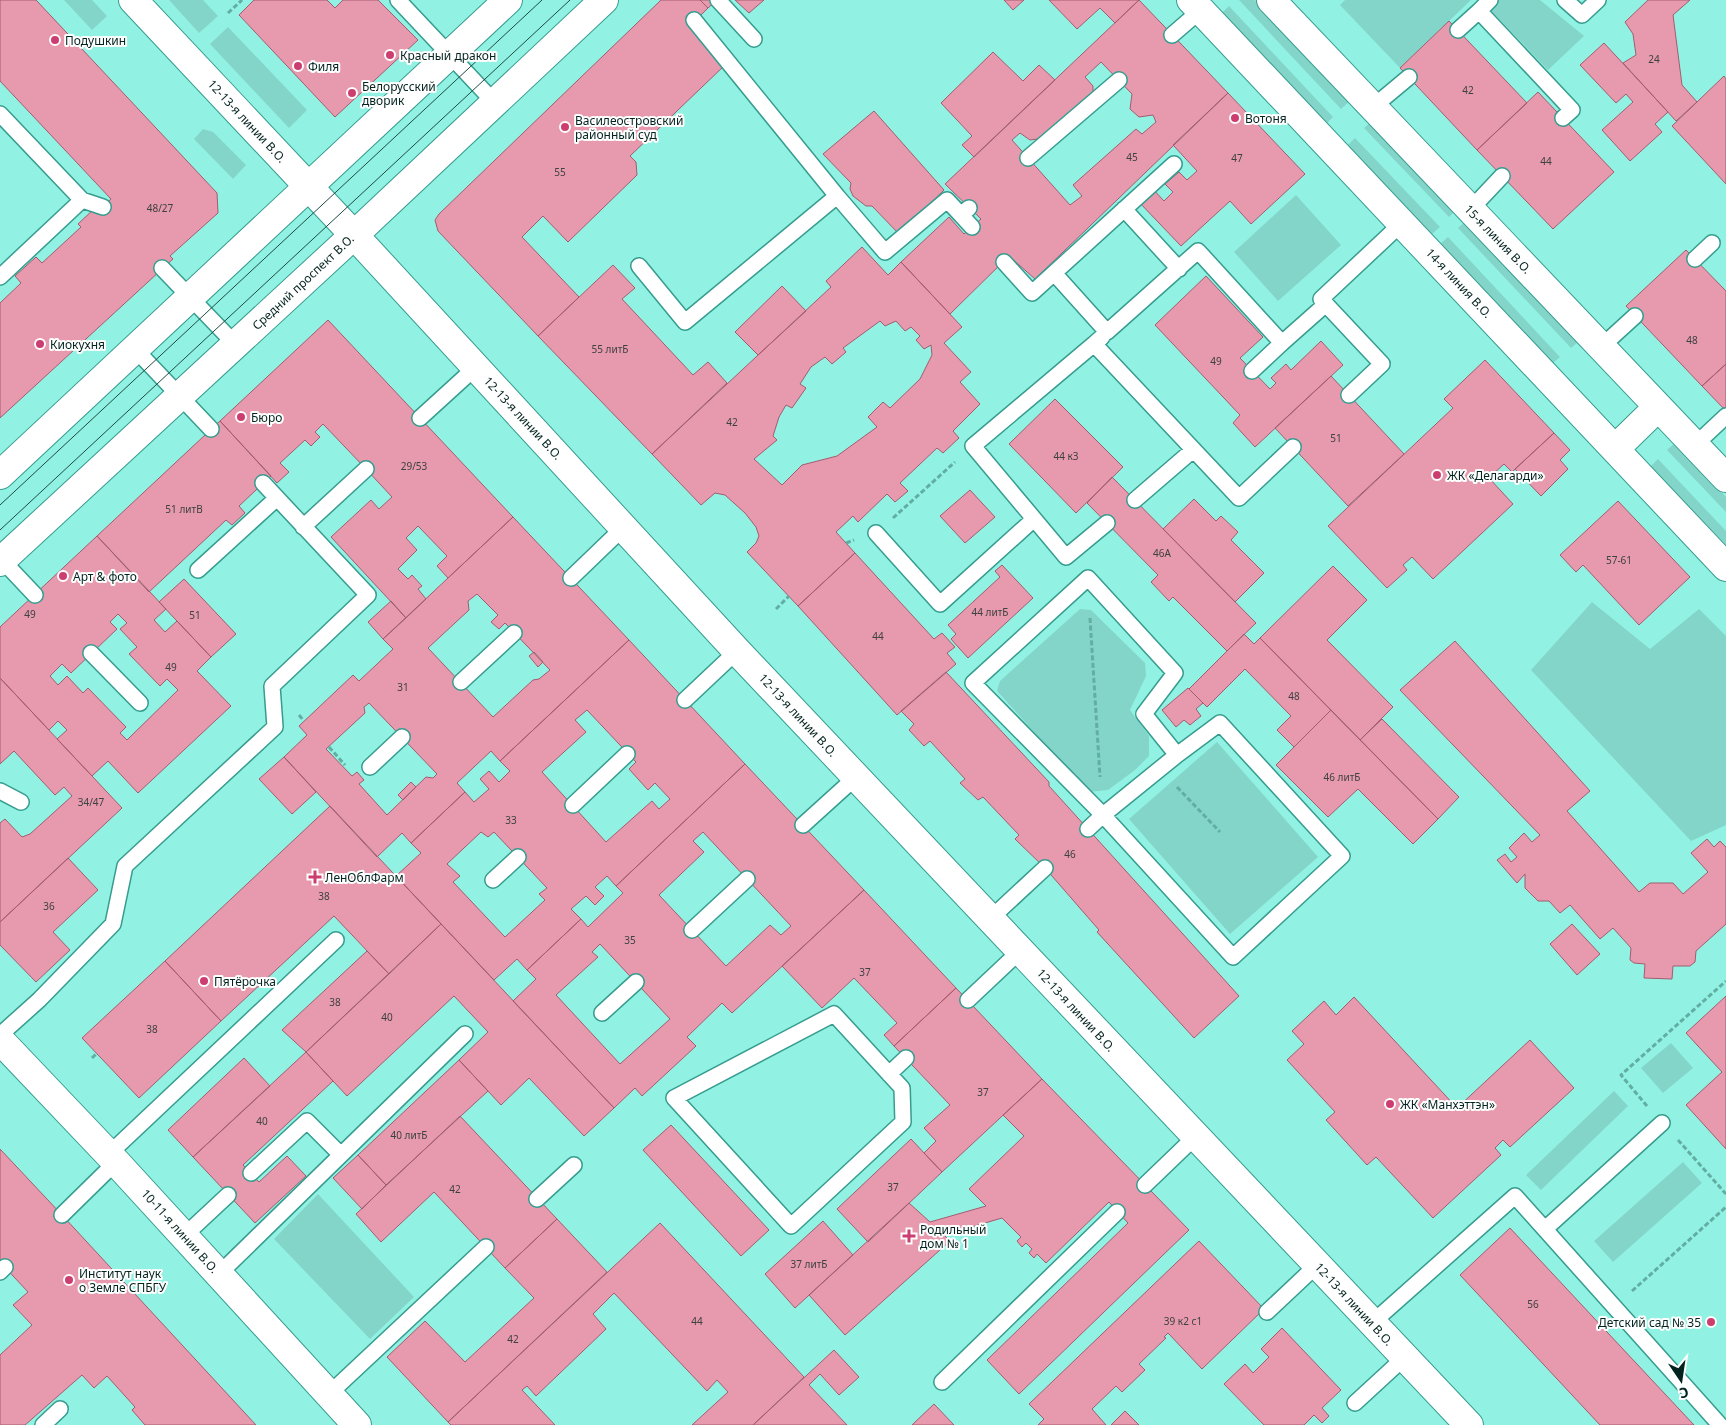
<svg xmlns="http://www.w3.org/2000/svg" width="1726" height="1425" viewBox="0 0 1726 1425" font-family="'Noto Sans',sans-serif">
	<rect width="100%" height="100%" fill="#91f2e3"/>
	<path fill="#84d5c9" d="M64,0H92L107,16L92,30Z
		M169,0H203L218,16L199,33Z
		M1239,0H1255L1350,101L1341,109Z
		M1345,0H1471L1400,68L1340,5Z
		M1481,0H1540L1584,36L1548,70Z
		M1229,6L1333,117L1325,125L1221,14Z
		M228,27L307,110L289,128L210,44Z
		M1372,121L1457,209L1449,217L1364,128Z
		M203,129L213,132L246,165L233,179L194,139Z
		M1355,138L1440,227L1432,234L1347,146Z
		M1296,195L1341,245L1278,301L1234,252Z
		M1466,221L1579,341L1571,348L1458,228Z
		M1448,237L1560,357L1553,363L1440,244Z
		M1675,443L1726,497V512L1667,450Z
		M1658,459L1726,531V546L1651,466Z
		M1592,602L1650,649L1699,609L1726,636V825L1691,841L1531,670Z
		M1080,609L1091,610L1145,663L1146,676L1130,710L1149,736V756L1135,770L1108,790L1088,792L997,691L1000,681Z
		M1217,742L1318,857L1230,934L1129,819Z
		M1671,1043L1693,1068L1663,1093L1641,1068Z
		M1614,1091L1628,1106L1541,1190L1526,1175Z
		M1683,1162L1702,1183L1613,1262L1594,1241Z
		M318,1194L414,1297L370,1339L274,1239Z"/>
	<path fill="#e79aad" stroke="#a35c6f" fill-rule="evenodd" d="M0,0H36L217,193L218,213L170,256L173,259L0,418V303L21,283L15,276L36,257L42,263L81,227L78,224L94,209L97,212L111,199L0,81Z
		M254,0H327L335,8L343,0H378L418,40L335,117L239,15Z
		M661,0H700L708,8L689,27L725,65L630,156L636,162L637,175L568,242L543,216L522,237L579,297L538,336L438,231L435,220L439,214Z
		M700,0H717L708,8Z
		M735,0H764L749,13Z
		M1004,0H1024L1013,10Z
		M1049,0H1139L1115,23L1100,8L1077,29Z
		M1139,0L1228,93L1035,279L1009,256L950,314L901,262L949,217L964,234L981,219L945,184ZM1101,62L1132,94L1130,109L1139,117L1153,115L1156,122L1142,134L1136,129L1073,185L1082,196L1070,205L1012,140L1020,133L1030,140L1045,138L1093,93V86L1085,77Z
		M1648,0H1690L1673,15L1682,85L1697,102L1676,121L1623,63L1636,55L1633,34L1625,22Z
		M1449,21L1527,103L1477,150L1400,68Z
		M1604,43L1668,112L1655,124L1662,132L1630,161L1602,130L1633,102L1626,94L1616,103L1580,65Z
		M993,52L1023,81L1039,65L1055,80L974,157L962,145L972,136L941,103Z
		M1724,76L1726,79V184L1672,126Z
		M1538,92L1614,172L1553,229L1477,150Z
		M1228,93L1305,174L1251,224L1230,201L1181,246L1137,200L1151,187L1164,201L1173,192L1165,184L1179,172L1187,180L1197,171L1173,145Z
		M874,111L944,190L899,234L872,206H866L853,196L850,189L851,183L823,154Z
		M862,247L888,275L901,262L962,327L944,343L971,372L960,382L980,404L953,431L959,438L943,453L937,448L900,483L908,491L895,502L887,494L858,522L853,516L836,532L855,553L798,606L747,552L756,543L759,536L756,527L745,513L725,495L715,493L701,505L652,454L831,287L826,281ZM880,321L885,326L896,321L905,331L911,327L920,336L916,340L924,349L931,345L932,355L920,379L890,408L883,402L868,417L877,427L837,456L802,465L782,485L754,459L777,440L773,436L779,417L786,405L792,408L806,388L800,384L811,367L825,357L832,364L846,352L843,348Z
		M1686,250L1726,291V364L1702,386L1626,306Z
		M613,265L635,288L622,299L693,375L708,362L727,383L652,454L538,336Z
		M1206,276L1263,337L1240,358L1270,389L1276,383L1271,378L1286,364L1291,370L1321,341L1343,365L1255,447L1233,423L1240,415L1155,325Z
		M782,286L806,311L758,355L735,332Z
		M328,320L513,517L448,578L437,566L447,556L418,526L406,538L417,550L398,569L408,579L412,575L422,586L418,589L426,599L406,618L331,537L371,500L379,509L392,497L366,469L323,424L315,432L320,437L311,446L305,440L280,463L289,472L277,483L220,421Z
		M1485,360L1554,433L1512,472L1504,464L1489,478L1513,504L1433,579L1412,557L1403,565L1407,570L1387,588L1328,526L1453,408L1444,399Z
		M1726,364V411L1702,386Z
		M1331,376L1404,454L1348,506L1275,428Z
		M1055,399L1123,467L1076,513L1009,444Z
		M220,421L271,476L239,506L245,513L232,525L226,520L149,592L97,536Z
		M1554,433L1570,450L1560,460L1568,469L1541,496L1515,469Z
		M1112,477L1256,623L1227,651L1173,597L1169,601L1151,582L1158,575L1087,503Z
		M970,490L995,517L965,543L940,516Z
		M1194,499L1216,521L1221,516L1238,532L1231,540L1264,573L1235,602L1163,529Z
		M1618,501L1690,577L1639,625L1583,565L1576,572L1560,555Z
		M513,517L629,640L500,761L491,751L457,783L465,792L411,843L402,833L377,857L284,757L307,735L299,726L353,675L359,681L393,649L383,639ZM477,594L498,615L491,622L499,629L505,623L550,670L539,679L533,680L493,717L428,648L469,610L468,601ZM369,703L437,774L433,778L426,777L387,815L359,784L364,780L357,772L352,776L326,749L365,713L364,707Z
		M97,536L166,609L154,620L165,632L177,621L211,657L197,671L231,706L138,793L108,761L92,776L57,739L67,730L58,721L49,730L0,678V627ZM118,614L127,623L120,629L137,647L129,654L160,686L167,679L178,690L127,740L120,733L126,727L88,688L83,693L67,676L58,685L50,676L62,664L71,673L117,629L110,622Z
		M855,553L934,639L942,633L955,647L947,653L956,664L897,715L798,606Z
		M1002,565L1033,598L968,658L951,639L956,634L948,625L1000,577L995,571Z
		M1333,566L1367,600L1327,640L1393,707L1360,740L1260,638Z
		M184,579L236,634L211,657L159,602Z
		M391,601L406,618L383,639L368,622Z
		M1244,634L1254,644L1260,638L1331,710L1294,747L1277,730L1291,716L1245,669L1207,707L1189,689Z
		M629,640L745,764L616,886L607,876L595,887L604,896L595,905L586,896L571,909L581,919L527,970L517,959L494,980L396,876L421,853L411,843L465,792L474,802L489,789L480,779L489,771L499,782L510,771L500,761ZM587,710L636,762L629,769L648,790L655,783L670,799L659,809L652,801L606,842L542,772L586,732L575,720ZM481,832L488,837L494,832L547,888L539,894L545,900L505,937L453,882L460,876L447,864Z
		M1455,641L1590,791L1567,811L1639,892L1650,883H1673L1683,894L1708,872L1691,853L1707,839L1714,847L1720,841L1726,847V924L1696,951L1695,962L1690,966H1673L1672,979L1644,978L1645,964L1634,963L1630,960L1631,948L1613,928L1600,939L1570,905L1560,913L1549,901H1538L1525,888V874L1517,883L1497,860L1505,854L1511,862L1517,857L1509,848L1524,833L1532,842L1540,835L1400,690Z
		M534,652L543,662L538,667L529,656Z
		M946,672L1049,782V786L1239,996L1194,1038L1097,932L1099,930L1045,868L1015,839L1019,835L983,797L978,800L960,783L965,779L930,741L924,746L909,730L914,724L901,711Z
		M0,678L122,808L0,922V823L5,819L22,837L30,834L72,796L64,787L55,795L14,751L0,764Z
		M1188,688L1203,703L1196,709L1201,716L1190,725L1184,720L1176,727L1162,710Z
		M1331,710L1438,819L1413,844L1358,789L1328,817L1276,765Z
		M1382,719L1459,797L1438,819L1360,740Z
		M284,757L316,792L292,814L259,779Z
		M745,764L864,890L732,1013L722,1003L687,1037L696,1046L642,1096L635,1088L614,1108L513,1001L536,979L527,970L581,919L588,927L623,893L616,886ZM703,832L791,926L781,935L770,925L726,966L659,895L704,852L693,841ZM600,944L670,1019L620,1064L556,995L598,957L592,952Z
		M411,782L416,787L403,800L398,795Z
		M330,806L441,924L389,974L334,916L221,1021L165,961Z
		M68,858L98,890L53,932L70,950L36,982L0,945V922Z
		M864,890L956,988L894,1046L884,1035L897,1023L854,978L822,1008L782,966Z
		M441,924L614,1108L584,1136L529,1078L501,1105L459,1060L488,1032L454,996L347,1096L306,1052Z
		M1572,924L1600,954L1577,975L1550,944Z
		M367,951L389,974L306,1052L282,1030Z
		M165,961L221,1021L139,1098L82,1038Z
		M956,988L1042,1079L942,1172L924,1153L936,1141L924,1128L950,1105L894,1046Z
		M1726,996V1149L1686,1105L1722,1072L1686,1033Z
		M1354,997L1457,1108L1530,1040L1574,1088L1510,1147L1503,1140L1495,1148L1501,1155L1433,1218L1376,1157L1367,1165L1326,1120L1335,1112L1287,1060L1304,1044L1292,1031L1324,1001L1336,1015Z
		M306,1052L333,1081L243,1165L259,1182L287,1156L306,1176L255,1223L193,1157Z
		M244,1058L270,1086L193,1157L168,1130Z
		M459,1060L488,1091L386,1185L358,1155Z
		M1042,1079L1189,1230L1019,1394L987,1360L1128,1223L1109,1202L1046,1263L1037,1254L1034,1258L1029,1253L1032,1249L1026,1243L1022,1247L1017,1241L1021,1237L1002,1218L944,1235L950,1241L845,1335L809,1295L909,1203L930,1222L986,1206L969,1189L1024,1136L1003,1115Z
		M460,1116L557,1219L505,1268L434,1192L381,1242L356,1214Z
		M671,1125L769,1230L741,1256L643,1150Z
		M911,1139L942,1172L868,1242L837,1209Z
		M0,1149L62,1215L256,1425H145L132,1410L135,1407L107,1376L94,1388L82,1375L25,1425H0V1355L32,1325L13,1305L28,1292L0,1262Z
		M358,1155L386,1185L362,1209L333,1178Z
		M557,1219L607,1272L448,1422L387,1357L425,1321L465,1362L534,1298L505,1268Z
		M823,1221L853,1255L795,1308L765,1274Z
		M660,1223L804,1377L753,1425H692L728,1392L717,1380L707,1391L614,1293L593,1314L606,1329L536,1396L527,1386L522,1390L555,1425H451L448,1422Z
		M1510,1228L1607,1332L1694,1425H1600L1460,1275Z
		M1199,1241L1264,1309L1202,1369L1168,1333L1164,1337L1166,1338L1139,1364L1145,1370L1122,1392L1116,1386L1092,1409L1106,1425H1038L1044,1419L1029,1404Z
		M1282,1328L1341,1390L1322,1408L1329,1416L1322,1423L1314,1415L1304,1425H1264L1224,1384L1245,1364L1253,1373L1269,1357L1261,1349Z
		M834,1350L859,1377L839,1395L820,1374L809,1385L847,1425H753Z
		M934,1404L954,1425H912Z
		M1125,1411L1139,1425H1111Z"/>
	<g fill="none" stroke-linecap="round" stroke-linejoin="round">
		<defs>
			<path id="service" d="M398,0L495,103
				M718,0L754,39
				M1490,0L1479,11L1572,110L1563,118
				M1565,0L1582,15L1598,0
				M1458,30L1479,11
				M1172,35L1201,10
				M1373,107L1409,77
				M0,114L82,200L103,207
				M1028,158L1119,80
				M837,196L885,252L947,200L961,215L969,208
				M1124,209L1179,269
				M1470,210L1502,176
				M961,215L972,227
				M1695,259L1712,243
				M1004,262L1032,293L1174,164
				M639,266L685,322L837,196L694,20
				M162,268L235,344
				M1054,273L1107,332L1198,251L1282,343L1326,304
				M0,277L82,200
				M1102,337L1094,344L1239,498L1293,447
				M1094,344L973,446L1066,557L1107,523
				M1601,347L1635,316
				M134,348L211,429
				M1252,371L1282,343
				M1349,395L1382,364L1321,299L1402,223
				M420,418L476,367
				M1695,445L1726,416
				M1135,500L1193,450
				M303,527L366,469
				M876,533L940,604L1034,519
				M0,558L35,595
				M198,570L277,498
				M571,578L623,528
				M91,653L140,703
				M461,682L514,633
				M685,700L737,651
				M370,767L402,737
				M0,791L21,802
				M573,805L627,754
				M803,825L856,777
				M1088,829L1103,815L973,683L1088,578L1175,673L1144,714L1177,755L1103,815L1233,957L1342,856L1220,723L1177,755
				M493,880L518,857
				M990,919L1045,868
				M692,930L747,879
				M968,1000L1020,951
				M602,1013L636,982
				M834,1014L902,1088L903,1122L791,1226L674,1098Z
				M0,1035L39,1000L113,924L125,866L275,727L272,686L368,595L263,483
				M889,1074L906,1058
				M109,1154L336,940
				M251,1173L307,1121L341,1155
				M1145,1185L1196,1136
				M537,1199L574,1165
				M62,1215L116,1162
				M1545,1229L1662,1123
				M184,1236L228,1195
				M0,1272L5,1267
				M219,1274L465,1034
				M1267,1312L1317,1265
				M1372,1323L1515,1196L1720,1425
				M942,1382L1117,1212
				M329,1394L486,1247
				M1355,1403L1405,1357
				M43,1425L60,1409"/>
			<path id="minor" d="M133,0L354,235L737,651L1469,1425
				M1191,0L1726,567
				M1271,0L1726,478
				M1615,449L1658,407
				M0,1040L116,1162L357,1425"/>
			<path id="secondary" d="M0,475L508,0
				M0,562L354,235L604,0"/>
		</defs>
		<use href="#service" stroke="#369c8f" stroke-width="18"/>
		<use href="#minor" stroke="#369c8f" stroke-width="30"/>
		<use href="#secondary" stroke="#369c8f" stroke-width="30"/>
		<path stroke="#62aea2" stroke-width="3" stroke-dasharray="5 2.5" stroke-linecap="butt" d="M228,13L242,0
			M893,518L955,462
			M846,543L854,540
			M776,609L789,596
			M1090,618L1100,777
			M299,715L304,721
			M329,747L345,765
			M1177,787L1220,832
			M92,1058L97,1053
			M1647,1106L1621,1075L1726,981
			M1678,1140L1726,1194
			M1632,1291L1726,1207"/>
		<use href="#service" stroke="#fff" stroke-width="15"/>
		<use href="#minor" stroke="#fff" stroke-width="28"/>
		<use href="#secondary" stroke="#fff" stroke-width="28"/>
		<path stroke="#1e4b45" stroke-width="1" d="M0,505L542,0
			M0,530L570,0"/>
	</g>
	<g fill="#cb3e6f" stroke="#fefefe" stroke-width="2">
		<circle cx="55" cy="40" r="5"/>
		<circle cx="390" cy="55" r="5"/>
		<circle cx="298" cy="66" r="5"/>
		<circle cx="352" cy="93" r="5"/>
		<circle cx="1235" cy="118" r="5"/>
		<circle cx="565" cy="127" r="5"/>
		<circle cx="40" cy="344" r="5"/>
		<circle cx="241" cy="417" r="5"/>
		<circle cx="1437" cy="475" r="5"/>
		<circle cx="63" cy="576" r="5"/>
		<path d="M312.5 869.5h5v5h5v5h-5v5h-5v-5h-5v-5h5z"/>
		<circle cx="204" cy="981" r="5"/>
		<circle cx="1390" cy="1104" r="5"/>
		<path d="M906.5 1228.5h5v5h5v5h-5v5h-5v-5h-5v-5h5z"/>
		<circle cx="69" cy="1280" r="5"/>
		<circle cx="1711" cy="1322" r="5"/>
	</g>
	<g text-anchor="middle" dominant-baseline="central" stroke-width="4" stroke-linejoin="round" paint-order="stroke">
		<g font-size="10" fill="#3c4142">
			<text x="1654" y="59">24</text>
			<text x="1468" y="90">42</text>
			<text x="1132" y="157">45</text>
			<text x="1237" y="158">47</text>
			<text x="1546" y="161">44</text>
			<text x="560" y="172">55</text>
			<text x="160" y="208">48/27</text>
			<text x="1692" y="340">48</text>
			<text x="610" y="349">55 литБ</text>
			<text x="1216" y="361">49</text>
			<text x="732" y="422">42</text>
			<text x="1336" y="438">51</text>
			<text x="1066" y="456">44 к3</text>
			<text x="414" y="466">29/53</text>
			<text x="184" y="509">51 литВ</text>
			<text x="1162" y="553">46А</text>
			<text x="1619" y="560">57-61</text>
			<text x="990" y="612">44 литБ</text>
			<text x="30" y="614">49</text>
			<text x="195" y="615">51</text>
			<text x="878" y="636">44</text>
			<text x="171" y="667">49</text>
			<text x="403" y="687">31</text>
			<text x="1294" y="696">48</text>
			<text x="1342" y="777">46 литБ</text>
			<text x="91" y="802">34/47</text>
			<text x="511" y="820">33</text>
			<text x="1070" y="854">46</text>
			<text x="324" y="896">38</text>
			<text x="49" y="906">36</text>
			<text x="630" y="940">35</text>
			<text x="865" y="972">37</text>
			<text x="335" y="1002">38</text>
			<text x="387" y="1017">40</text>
			<text x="152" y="1029">38</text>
			<text x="983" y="1092">37</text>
			<text x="262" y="1121">40</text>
			<text x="409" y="1135">40 литБ</text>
			<text x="893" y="1187">37</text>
			<text x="455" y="1189">42</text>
			<text x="809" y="1264">37 литБ</text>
			<text x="1533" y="1304">56</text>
			<text x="697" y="1321">44</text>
			<text x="1183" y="1321">39 к2 с1</text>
			<text x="513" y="1339">42</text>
		</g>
		<g font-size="12" fill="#03231f" stroke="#fefefe" text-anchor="start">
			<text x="65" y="40">Подушкин</text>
			<text x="400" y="55">Красный дракон</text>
			<text x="308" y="66">Филя</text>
			<text x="362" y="86">Белорусский<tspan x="362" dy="14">дворик</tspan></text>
			<text x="1245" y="118">Вотоня</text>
			<text x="575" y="120">Василеостровский<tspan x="575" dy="14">районный суд</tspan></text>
			<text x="50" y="344">Киокухня</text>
			<text x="251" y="417">Бюро</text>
			<text x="1447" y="475">ЖК «Делагарди»</text>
			<text x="73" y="576">Арт &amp; фото</text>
			<text x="325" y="877">ЛенОблФарм</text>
			<text x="214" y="981">Пятёрочка</text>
			<text x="1400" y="1104">ЖК «Манхэттэн»</text>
			<text x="920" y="1229">Родильный<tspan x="920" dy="14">дом № 1</tspan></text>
			<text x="79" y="1273">Институт наук<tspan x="79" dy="14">о Земле СПБГУ</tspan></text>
			<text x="1701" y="1322" text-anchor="end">Детский сад № 35</text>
		</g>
		<g font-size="12" fill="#03231f" stroke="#fefefe">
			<text transform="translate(247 121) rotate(47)">12-13-я линии В.О.</text>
			<text transform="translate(1498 239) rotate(46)">15-я линия В.О.</text>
			<text transform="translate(303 282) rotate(-43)">Средний проспект В.О.</text>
			<text transform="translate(1459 283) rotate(47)">14-я линия В.О.</text>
			<text transform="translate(523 418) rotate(47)">12-13-я линии В.О.</text>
			<text transform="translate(798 715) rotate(47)">12-13-я линии В.О.</text>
			<text transform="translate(1076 1010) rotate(47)">12-13-я линии В.О.</text>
			<text transform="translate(180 1231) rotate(48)">10-11-я линии В.О.</text>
			<text transform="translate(1354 1304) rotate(47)">12-13-я линии В.О.</text>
		</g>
	</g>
	<g transform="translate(1681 1380) rotate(167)" stroke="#fefefe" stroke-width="4" paint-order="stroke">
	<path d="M0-4L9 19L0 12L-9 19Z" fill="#03231f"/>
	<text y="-8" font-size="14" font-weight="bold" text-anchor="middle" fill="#03231f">С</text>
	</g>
</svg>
